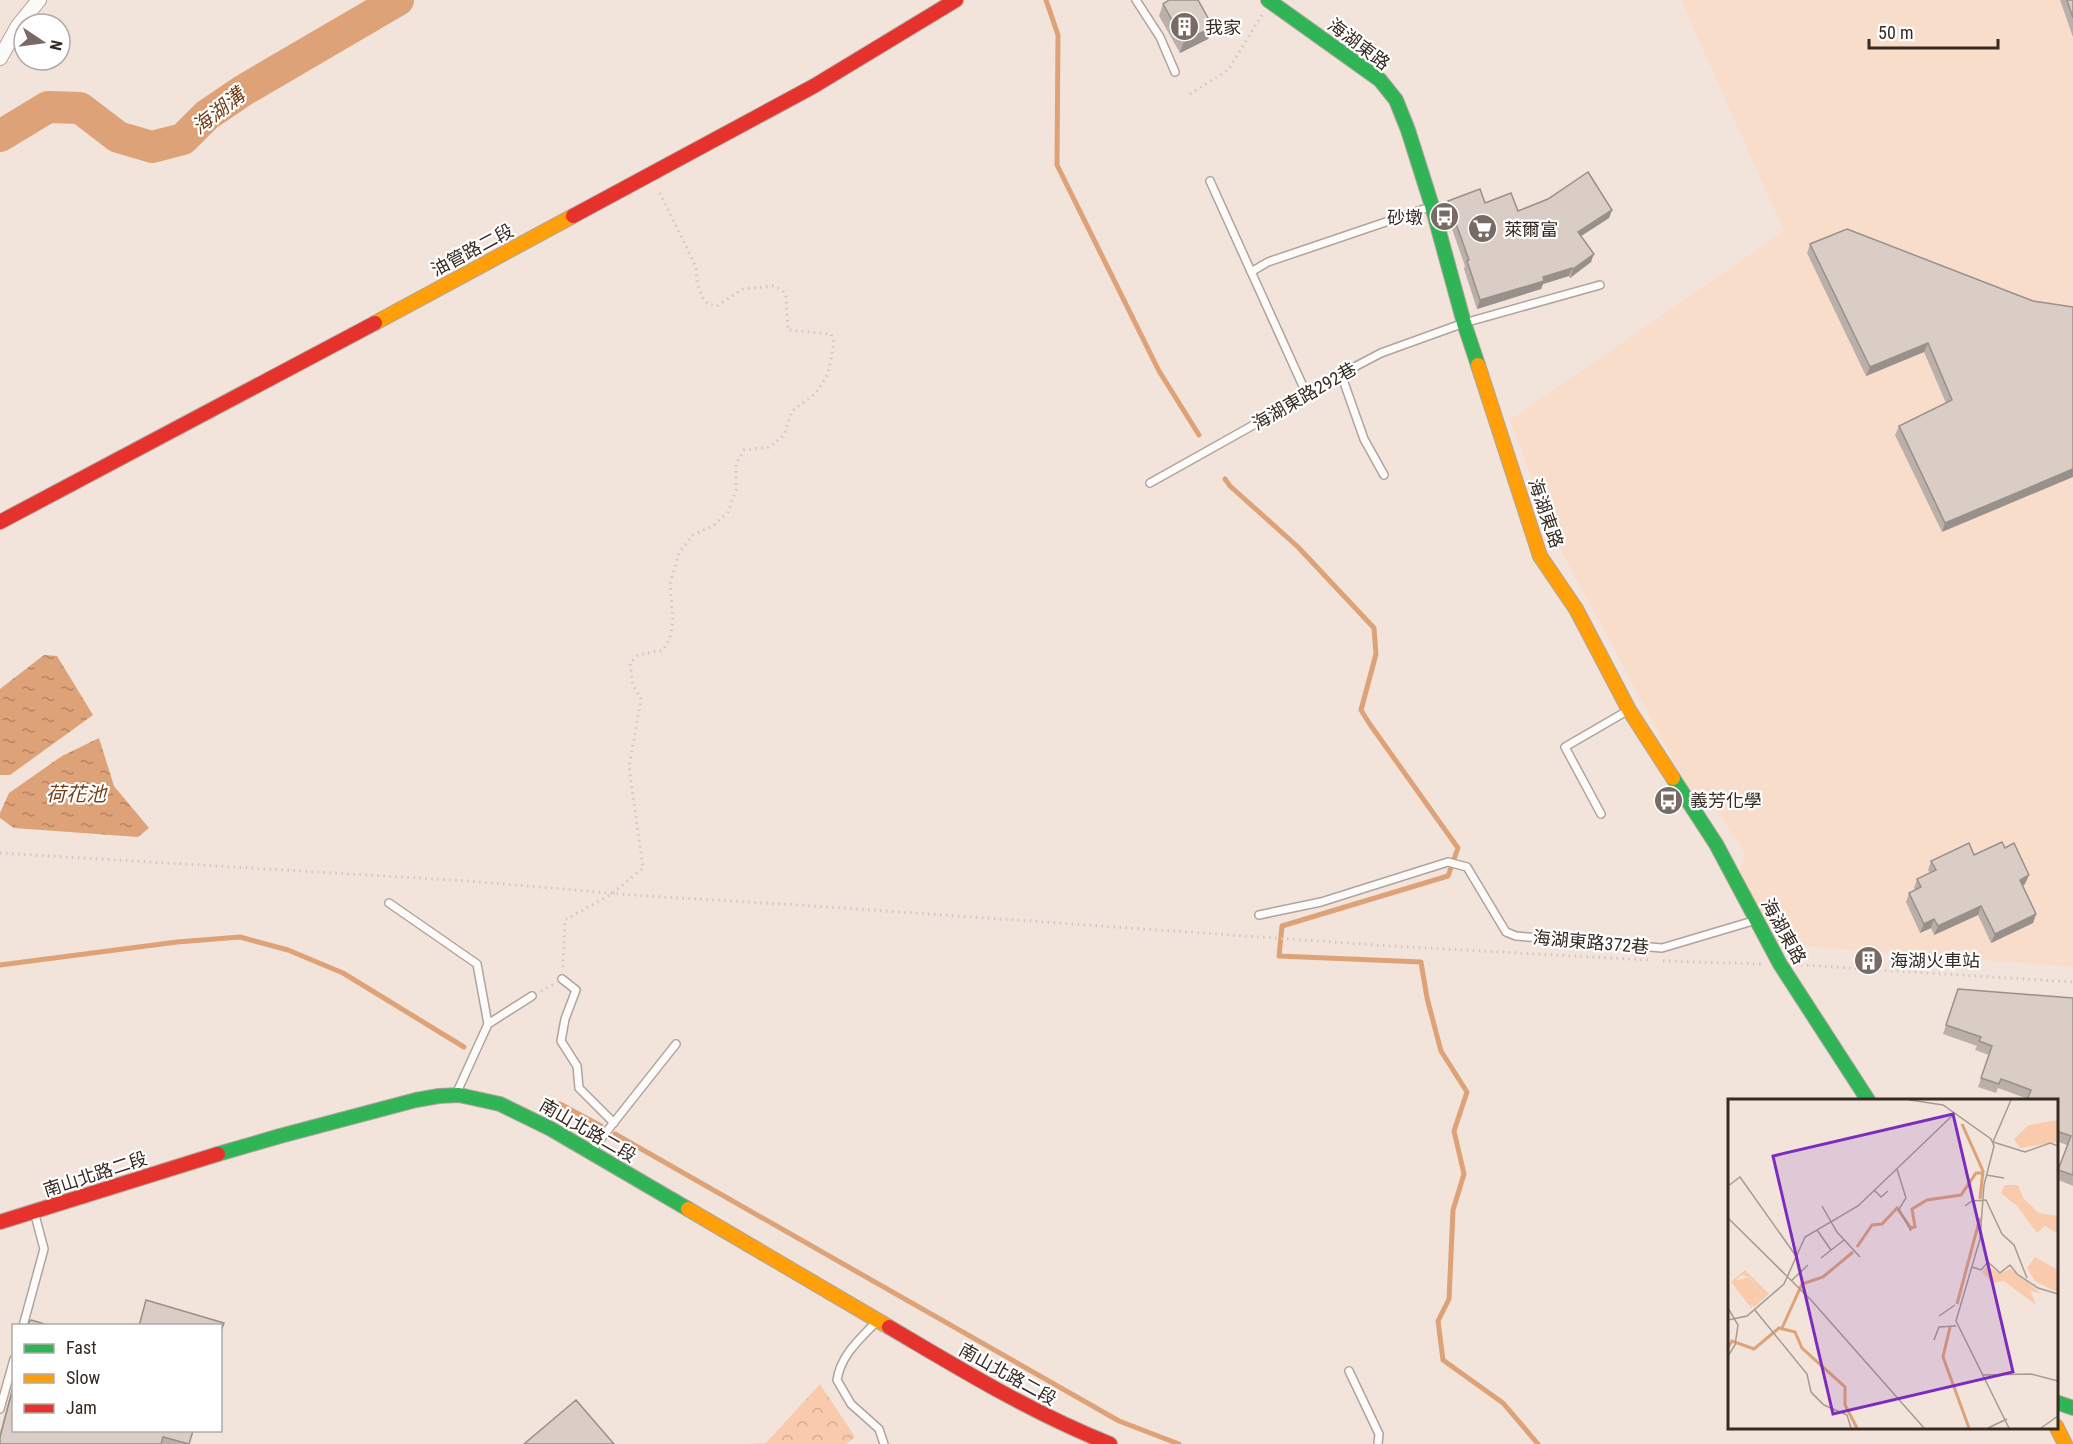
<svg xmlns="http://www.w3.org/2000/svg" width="2073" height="1444" viewBox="0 0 2073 1444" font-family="'Roboto Condensed','Noto Sans TC',sans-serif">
	<defs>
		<pattern id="forest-crowns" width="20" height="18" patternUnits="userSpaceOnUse" patternTransform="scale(1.5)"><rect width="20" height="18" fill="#f9caab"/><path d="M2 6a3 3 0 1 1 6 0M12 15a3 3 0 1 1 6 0" fill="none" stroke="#d6ae93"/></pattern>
		<pattern id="water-ripples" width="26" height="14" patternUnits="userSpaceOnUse" patternTransform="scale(1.5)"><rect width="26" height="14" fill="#dea278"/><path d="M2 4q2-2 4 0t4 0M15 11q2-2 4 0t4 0" fill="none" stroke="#b58462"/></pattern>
	</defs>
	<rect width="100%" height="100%" fill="#f2e4db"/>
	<path fill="#f9ddcb" d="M1681,0H2073V967L1774,944L1739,875L1745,854L1718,812L1696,802L1555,539L1510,420L1784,231Z"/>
	<path fill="url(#forest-crowns)" d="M820,1384L855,1437L846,1444H748L766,1443Z"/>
	<path fill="url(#water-ripples)" d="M44,655L57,656L93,715L10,775H0V689Z
		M99,738L114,786L149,828L138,837L14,828L0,818V813L9,793L62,756Z"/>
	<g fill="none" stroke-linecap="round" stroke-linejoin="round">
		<path stroke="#dea278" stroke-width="5" d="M1046,0L1058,35L1057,165L1159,371L1199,435
			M1225,479L1230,486L1298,547L1374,628L1376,654L1361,710L1369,723L1458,848L1448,876L1282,926L1279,956L1421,962L1427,998L1441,1051L1467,1092L1454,1131L1464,1174L1453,1210L1449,1299L1438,1321L1443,1360L1503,1403L1538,1444
			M0,965L177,942L240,937L288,950L343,973L464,1047
			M560,1104L601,1126
			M615,1134L1119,1421L1179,1444"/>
		<path stroke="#dea278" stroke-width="32" d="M0,136L48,107L80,108L118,137L152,147L183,139L207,115L244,90L398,0"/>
		<defs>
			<path id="lane" d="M1136,0L1160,37L1175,72
				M1210,181L1307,395
				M1251,272L1268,262L1430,207
				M1341,374L1364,439L1384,475
				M1150,483L1307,395L1341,374L1381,353L1464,323L1600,285
				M1601,814L1565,747L1627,711
				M389,903L477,964L488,1024L457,1092
				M1259,915L1321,902L1448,862L1467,867L1506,932L1516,936L1662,948L1753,921
				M562,979L576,990L565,1019L561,1041L577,1066L579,1088L614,1123
				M488,1024L532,996
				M592,1150L676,1044
				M876,1322C859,1340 841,1355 837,1380L851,1404L879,1429L884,1444
				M23,1326L44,1249L35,1215
				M1349,1371L1379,1434L1378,1444
				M0,1409L14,1359"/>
			<path id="street" d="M0,58L18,26L39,0"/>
			<path id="fast" d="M1268,0L1380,80L1396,100L1408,130L1432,206L1464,323L1478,365
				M1673,778L1716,844L1780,964L1868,1100
				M218,1154L280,1136L416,1100L439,1096L459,1095L500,1104L551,1129L688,1209
				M2056,1402L2073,1408"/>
			<path id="slow" d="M375,323L573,216
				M1478,365L1540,556L1576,609L1629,710L1673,778
				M688,1209L889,1327
				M2056,1426L2065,1444"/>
			<path id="jam" d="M573,216L814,86L956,0
				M0,522L375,323
				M0,1222L218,1154
				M889,1327C962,1370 1032,1413 1110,1444"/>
		</defs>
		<use href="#lane" stroke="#afa49c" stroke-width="10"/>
		<use href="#street" stroke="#afa49c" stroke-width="16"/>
		<use href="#fast" stroke="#afa49c" stroke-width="16"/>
		<use href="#slow" stroke="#afa49c" stroke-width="16"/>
		<use href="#jam" stroke="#afa49c" stroke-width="16"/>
		<path stroke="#cec8c5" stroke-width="3" stroke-dasharray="1.5 4.5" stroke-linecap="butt" d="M1190,94L1228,70L1262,15
			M0,853L468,881L646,896L799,905L1390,946L1648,960
			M1663,961L1761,964
			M1801,965L2073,982
			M563,967L565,920L613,893L643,868L629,767L641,699L633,685L630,663L638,655L663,650L670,638L673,621L670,584L679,553L693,535L713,526L728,512L736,490V464L744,450L770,447L784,435L792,411L816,393L828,374L834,342L831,334L788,330L786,296L782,290L773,286L743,289L717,306L708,304L702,297L697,282L696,267L658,189
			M541,991L554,984"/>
		<use href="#lane" stroke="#fdfbfa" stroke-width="7"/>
		<use href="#street" stroke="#fdfbfa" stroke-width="14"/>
		<use href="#fast" stroke="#30b455" stroke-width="14"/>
		<use href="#slow" stroke="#ff9f0a" stroke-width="14"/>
		<use href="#jam" stroke="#e5322d" stroke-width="14"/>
	</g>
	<path fill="#bbb0a9" d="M2060,0H2073V37Z
		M1163,4L1213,27L1208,39L1180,53L1159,16Z
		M1448,201L1518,211L1612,210L1609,218L1581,236L1591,262L1570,278L1569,276L1543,284L1541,289L1477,309L1464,269L1465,266L1445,209Z
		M1810,244L2033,301L1942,532L1895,435L1899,426L1946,403L1924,352L1866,376L1807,253Z
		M1974,855L2025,884L2023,886L2036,914L2033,923L1991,943L1978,915L1934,935L1931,928L1920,933L1906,902L1909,893L1915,890L1914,888L1917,879L1930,873L1928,870L1931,861Z
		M1958,989L2073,998V1186L2056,1179V1175L2067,1145L2056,1141V1101L2028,1099L1998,1088L1996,1093L1978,1087L1989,1055L1975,1050L1977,1046L1943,1034Z
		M14,1380V1431H193L189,1444H0V1433Z"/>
	<path fill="#98908a" d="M1213,27L1208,39L1180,53L1184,41Z
		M1612,210L1609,218L1575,240L1578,232Z
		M1594,254L1591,262L1570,278L1573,269Z
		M1572,268L1569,276L1543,284L1541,289L1477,309L1480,300L1543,277Z
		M1928,343L1924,352L1866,376L1870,367Z
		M2073,469V477L1942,532L1945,523Z
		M2029,875L2025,884L2016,889L2020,880Z
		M1981,906L1978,915L1934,935L1938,926Z
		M2036,914L2033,923L1991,943L1995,934Z
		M1934,919L1931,928L1920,933L1924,924Z"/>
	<path fill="#d9cdc5" stroke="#98908a" stroke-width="1.5" d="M1169,0H1198L1213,27L1184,41L1163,4Z
		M2067,0H2073V18Z
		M1588,172L1612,210L1578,232L1594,254L1573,269L1572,268L1543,277L1544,281L1480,300L1467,261L1469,260L1448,201L1480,189L1485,203L1511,193L1518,211L1548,199Z
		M1847,229L2033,301L2073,307V469L1945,523L1899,426L1952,400L1928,343L1870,367L1810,244Z
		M2002,842L2005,848L2014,843L2029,875L2020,880L2036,914L1995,934L1981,906L1938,926L1934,919L1924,924L1909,893L1921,887L1917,879L1936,870L1931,861L1969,843L1974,855Z
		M1958,989L2073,998V1175L2058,1170L2071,1136L2056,1131V1101H2027L2031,1090L2001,1079L1999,1084L1981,1078L1992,1046L1979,1041L1981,1037L1946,1025Z
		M146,1300L224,1323L220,1334V1326H139Z
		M31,1320L51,1326H28L29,1322Z
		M14,1384V1431H193L189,1444L163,1437L161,1444H0V1437Z
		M576,1400L614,1444H524Z"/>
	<defs>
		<symbol id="building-disc" viewBox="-11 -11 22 22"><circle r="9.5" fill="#786b63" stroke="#fff"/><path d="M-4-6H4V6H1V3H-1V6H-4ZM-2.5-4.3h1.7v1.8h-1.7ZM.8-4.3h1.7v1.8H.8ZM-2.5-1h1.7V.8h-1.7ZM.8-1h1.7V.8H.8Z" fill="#fff"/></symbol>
		<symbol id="bus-disc" viewBox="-11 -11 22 22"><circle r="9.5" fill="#786b63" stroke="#fff"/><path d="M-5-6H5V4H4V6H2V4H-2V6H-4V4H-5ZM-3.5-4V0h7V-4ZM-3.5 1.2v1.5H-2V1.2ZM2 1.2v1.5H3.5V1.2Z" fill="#fff"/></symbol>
		<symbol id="supermarket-disc" viewBox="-11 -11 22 22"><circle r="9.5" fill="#786b63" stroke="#fff"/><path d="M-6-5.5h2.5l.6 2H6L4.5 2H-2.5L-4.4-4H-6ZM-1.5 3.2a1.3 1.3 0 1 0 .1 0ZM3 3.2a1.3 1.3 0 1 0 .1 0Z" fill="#fff"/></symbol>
	</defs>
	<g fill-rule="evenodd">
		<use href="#building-disc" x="1168" y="10" width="33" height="33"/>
		<use href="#bus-disc" x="1428" y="200" width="33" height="33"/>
		<use href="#supermarket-disc" x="1466" y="212" width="33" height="33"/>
		<use href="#bus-disc" x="1652" y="784" width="33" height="33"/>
		<use href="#building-disc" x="1852" y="944" width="33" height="33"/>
	</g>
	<g text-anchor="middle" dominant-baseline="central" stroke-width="4.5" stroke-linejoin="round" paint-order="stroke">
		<g font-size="18" fill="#362a22" stroke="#fff" text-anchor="start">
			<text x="1205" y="27">我家</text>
			<text x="1423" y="217" text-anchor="end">砂墩</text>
			<text x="1504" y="229">萊爾富</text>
			<text x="1690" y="800">義芳化學</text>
			<text x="1890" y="960">海湖火車站</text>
		</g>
		<g font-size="18" fill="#362a22" stroke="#fff">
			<text transform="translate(1359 44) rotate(37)">海湖東路</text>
			<text transform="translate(472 250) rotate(-28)">油管路二段</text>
			<text transform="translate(1304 396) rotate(-30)">海湖東路292巷</text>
			<text transform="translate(1546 513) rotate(71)">海湖東路</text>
			<text transform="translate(1784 931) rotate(61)">海湖東路</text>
			<text transform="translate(1591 942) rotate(5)">海湖東路372巷</text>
			<text transform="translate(588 1130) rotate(30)">南山北路二段</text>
			<text transform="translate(95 1174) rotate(-18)">南山北路二段</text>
			<text transform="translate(1008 1374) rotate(29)">南山北路二段</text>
		</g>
		<g font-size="20" font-style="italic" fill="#743e16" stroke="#fff">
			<text transform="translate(218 111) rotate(-38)">海湖溝</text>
			<text x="76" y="794">荷花池</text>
		</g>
	</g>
	<g transform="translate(1728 1099)">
		<rect width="330" height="330" fill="#f2e4db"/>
		<path d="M17,171L41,195L26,208L23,205L31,201L33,194L22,178L13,176L6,184L4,182ZM18,180L30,194L26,201L19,200L9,188L11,181Z" fill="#f9caab"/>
		<path d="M330,21V43L292,49L286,40L301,26ZM277,86H290L295,99L311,114L330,117V135L317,127L309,134L289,107L273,94ZM307,158L330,171L329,193L307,182L299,169ZM259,167L272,175L282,170L297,181L312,194L302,192L308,206L276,182L264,184L254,173Z" fill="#f9caab"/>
		<path d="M21,178L33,194L31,201L23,205L24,210L3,183ZM14,179L28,191V200L20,201L10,189Z" fill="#f9caab" fill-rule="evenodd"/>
		<path fill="none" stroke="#dea278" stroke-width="3" d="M234,25L255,72L252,100M129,148L144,126L154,125L169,109L183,129L187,128L184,110L199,101L233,96L248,74H255M229,205L252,119M222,228L215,258L241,329M54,229L74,185L95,178L125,153M0,248L4,242L26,250L51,229L67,233L74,249L117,288V306L129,329"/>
		<path fill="none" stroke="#a79a91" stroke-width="1.5" d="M182,1L215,6L263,40L266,47L256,86L252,140L228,222L281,329M283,1L265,43L297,53L322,44L330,47M169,70L178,99L171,110L183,132M258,76L276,79M0,87L12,78L68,157M146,91L153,98L160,92M94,107L109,133L132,158M237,107L244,102L258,101L274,135L286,146L299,179M0,119L83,201L196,329M89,131L103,151M93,159L116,141M244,168L253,171L260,163L272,174L282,166L289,175L310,189L330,195M63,182L80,166M0,209L10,226L7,246L0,257M26,210L79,275L83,293L96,306L119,316L123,329M211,217L227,206M0,221L19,217L56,185L77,138L130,107L226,15M206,241L211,228L228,227M255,276L303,275L330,282M260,329L279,320M313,329L330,317"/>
		<path fill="#7b2cbf" fill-opacity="0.15" stroke="#7b2cbf" stroke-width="3" d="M225,15L285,273L105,315L45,57Z"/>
		<rect width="330" height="330" fill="none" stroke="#362a22" stroke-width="3"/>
	</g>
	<rect x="12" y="1324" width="210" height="108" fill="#ffffff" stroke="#afaaa7" stroke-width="1.5"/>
	<rect x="24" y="1344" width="30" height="9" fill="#30b455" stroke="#afaaa7" stroke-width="1.5"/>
	<text x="66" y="1354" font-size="18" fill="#362a22">Fast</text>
	<rect x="24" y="1374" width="30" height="9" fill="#ff9f0a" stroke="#afaaa7" stroke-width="1.5"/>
	<text x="66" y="1384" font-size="18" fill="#362a22">Slow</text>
	<rect x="24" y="1404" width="30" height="9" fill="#e5322d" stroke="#afaaa7" stroke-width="1.5"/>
	<text x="66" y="1414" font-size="18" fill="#362a22">Jam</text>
	<g transform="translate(42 42) rotate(103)"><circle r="28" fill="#ffffff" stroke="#afaaa7" stroke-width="1.5"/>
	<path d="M0-4.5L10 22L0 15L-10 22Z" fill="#786b63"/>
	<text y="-9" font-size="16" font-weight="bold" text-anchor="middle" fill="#362a22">N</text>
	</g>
	<path d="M1869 39v9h129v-9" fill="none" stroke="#362a22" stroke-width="3"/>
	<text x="1878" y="39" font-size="18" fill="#362a22" stroke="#ffffff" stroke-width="4.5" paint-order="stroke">50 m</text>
</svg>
